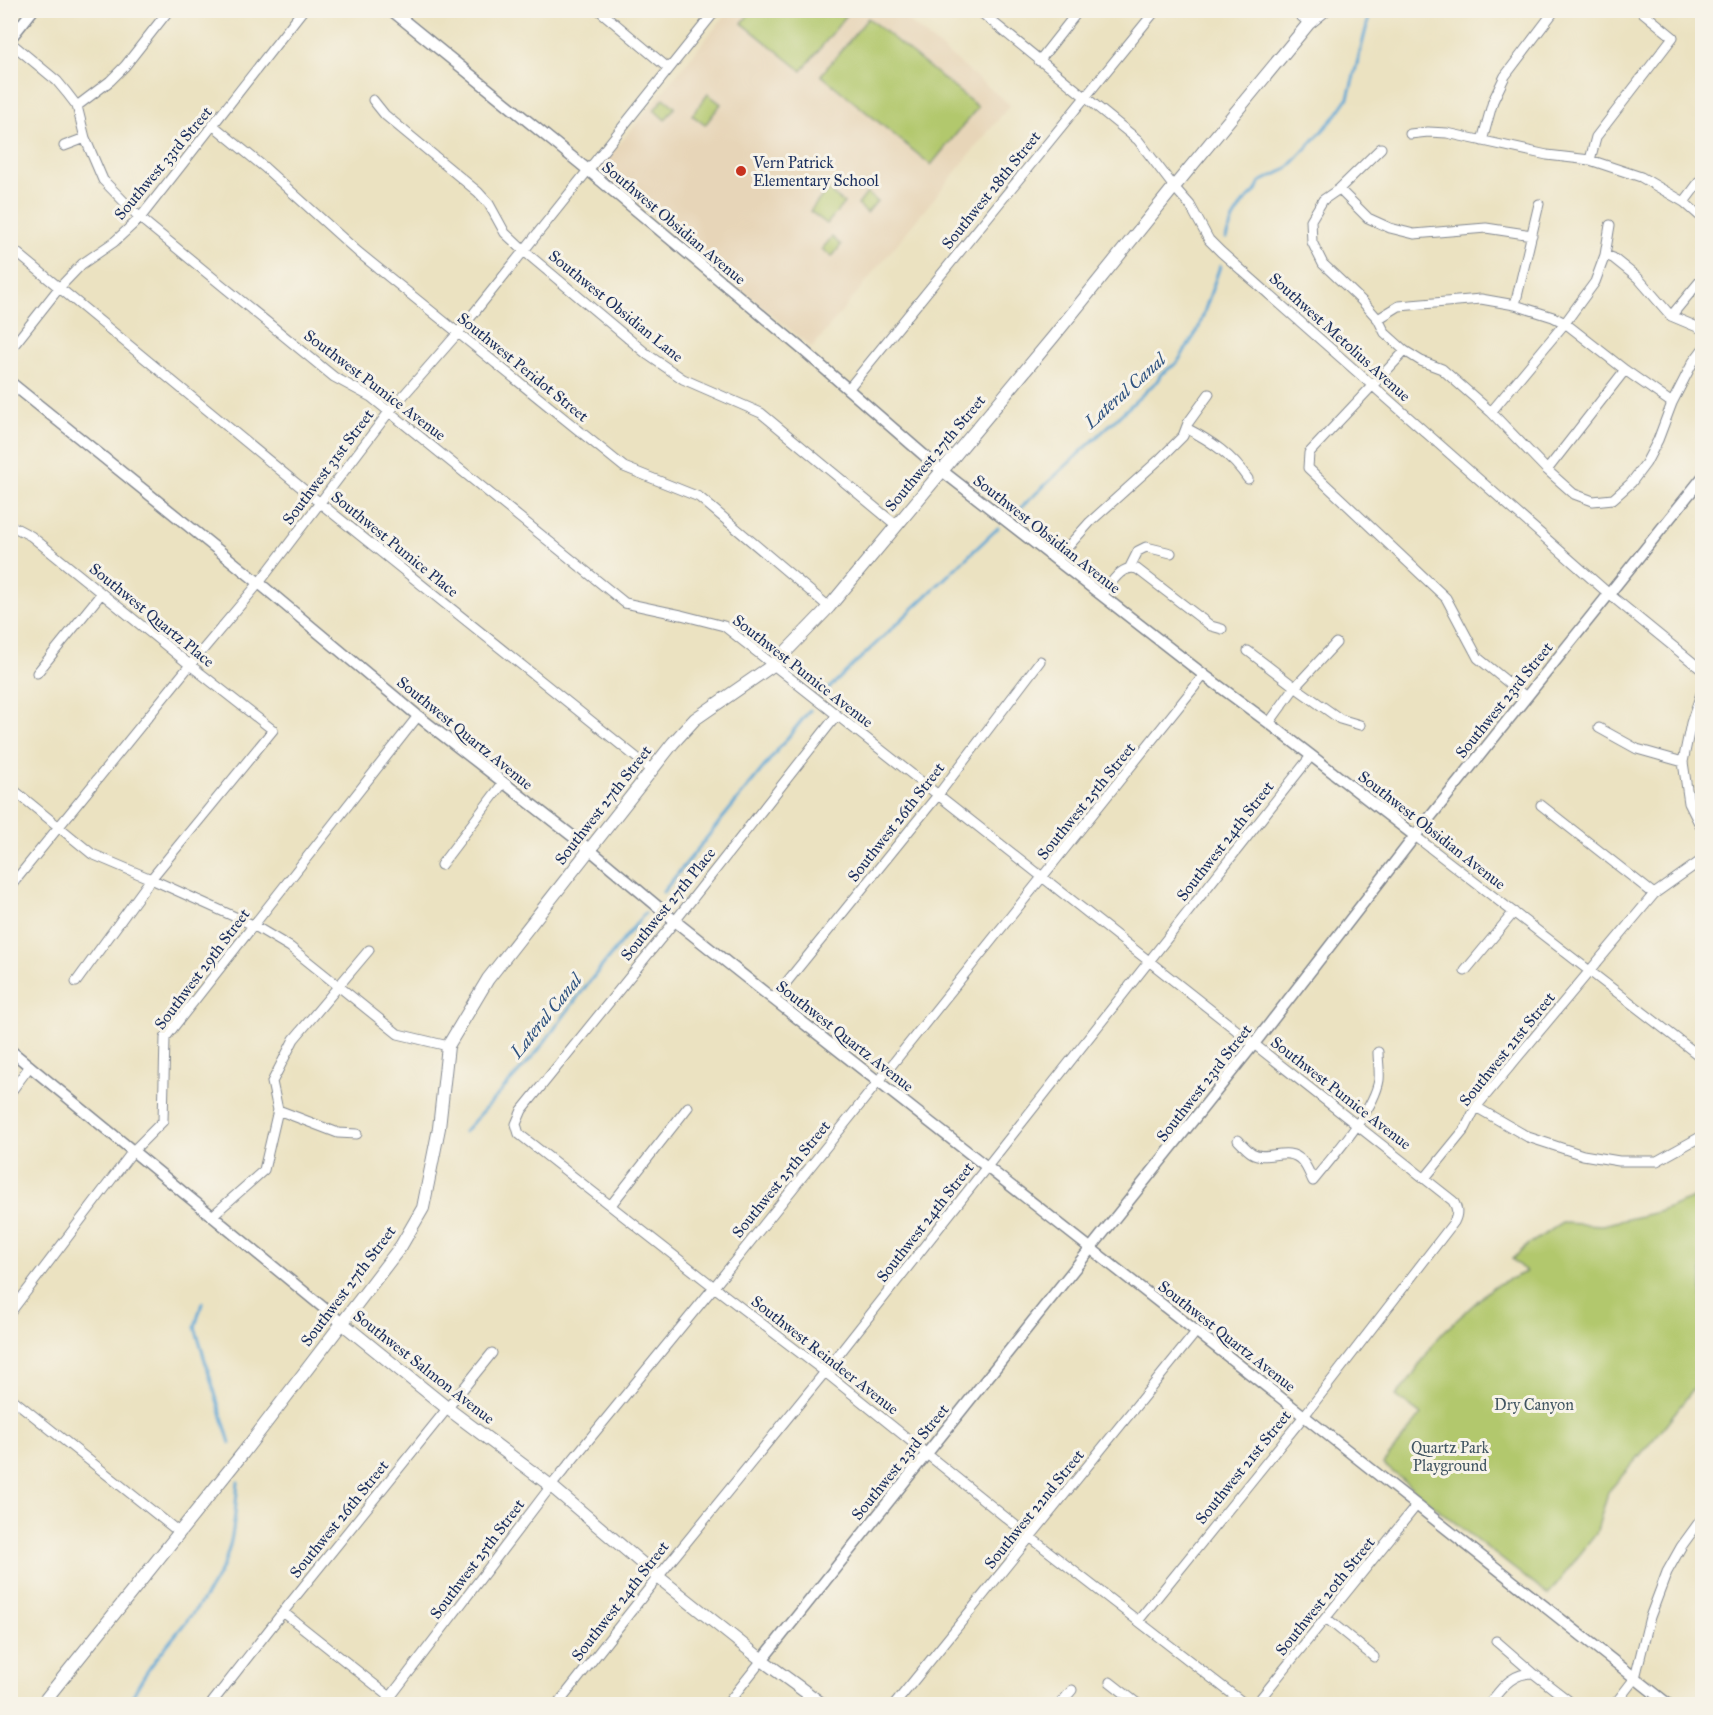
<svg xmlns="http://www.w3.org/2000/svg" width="1713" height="1715" viewBox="0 0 1713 1715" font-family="'IM FELL Great Primer',serif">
	<rect width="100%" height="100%" fill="#f7f3e8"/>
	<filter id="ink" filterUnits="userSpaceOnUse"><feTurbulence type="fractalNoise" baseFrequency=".0167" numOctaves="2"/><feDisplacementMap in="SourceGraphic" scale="12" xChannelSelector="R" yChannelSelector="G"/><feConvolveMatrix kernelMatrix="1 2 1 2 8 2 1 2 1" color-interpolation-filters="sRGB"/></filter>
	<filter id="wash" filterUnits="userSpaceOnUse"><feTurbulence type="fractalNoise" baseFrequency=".008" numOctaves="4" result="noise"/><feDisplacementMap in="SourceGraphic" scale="24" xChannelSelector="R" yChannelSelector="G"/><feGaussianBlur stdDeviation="1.35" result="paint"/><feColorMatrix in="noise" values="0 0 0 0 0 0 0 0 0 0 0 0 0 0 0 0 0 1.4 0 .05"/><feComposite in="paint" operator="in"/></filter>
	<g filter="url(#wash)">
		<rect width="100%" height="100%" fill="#ebe2c1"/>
		<path fill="#e7d5b8" d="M729,11H896L1010,105L812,348L598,170Z"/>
		<path fill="#b2c86d" stroke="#667c66" stroke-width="1.5" d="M751,11V10L850,11L802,71L742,23Z
			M868,18L978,107L931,165L821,75Z
			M708,94L721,104L705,125L692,115Z
			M664,98L675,107L665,120L654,110Z
			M827,190L844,203L827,224L810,211Z
			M867,193L877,201L867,213L858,205Z
			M832,237L841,245L832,257L822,249Z
			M1702,1193V1378L1659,1433L1608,1492L1596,1534L1548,1595L1464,1530L1383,1464L1421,1415L1396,1396L1408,1382L1438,1337L1494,1286L1526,1272L1512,1259L1529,1244L1562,1223L1602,1225L1658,1212L1691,1199Z"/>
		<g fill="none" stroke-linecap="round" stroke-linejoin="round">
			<path stroke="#5da6d4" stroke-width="3" d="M1226,238L1233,219L1243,203L1255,192L1260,182L1287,169L1334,118L1348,98L1371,10
				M1014,514L1157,381L1161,374L1177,363L1198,330L1220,266
				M827,690L998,528
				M663,892L810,710
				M464,1132L537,1052L586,986L645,913
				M202,1303L195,1327L230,1443
				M129,1704C151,1652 201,1616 224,1563C235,1538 235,1509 238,1482"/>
		</g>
	</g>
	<g filter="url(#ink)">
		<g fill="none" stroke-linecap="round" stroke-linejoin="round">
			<defs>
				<path id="minor" d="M599,10L669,69
					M978,10L1138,140L1174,187L1190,205L1209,240L1221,252L1609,594L1702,670
					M1294,10L1309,23
					M10,42L57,81L67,93L77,106L85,138L103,180L140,218L334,377L371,397L625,603L681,615L724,626L1453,1201C1458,1209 1458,1214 1454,1222L1304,1416L1138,1621
					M1039,61L1079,10
					M373,100L385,115L478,192L489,204L505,233L524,251L648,355L683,379L761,413L896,525
					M77,106L110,81L125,66L169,10
					M214,126L264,167L358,252L624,467L699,497L829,607
					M1410,134L1428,132L1447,133L1547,155L1590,160L1641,177L1684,202L1702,218
					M1482,141L1493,101L1505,76L1555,10
					M64,146L85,138
					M1381,148L1339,189L1323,200L1311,220L1312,242L1323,264L1362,301L1378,319L1385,333L1405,351L1421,361L1442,369L1491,412L1547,470L1574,494L1593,501L1613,499L1631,483L1646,463L1658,440L1672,403L1693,362L1702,350
					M1590,160L1596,137L1673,37L1640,10
					M1339,189L1368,218L1390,228L1414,234L1486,228L1532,235
					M1684,202L1702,178
					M10,247L320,503L652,770
					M1605,255L1613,258L1638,278L1671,316L1702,329
					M1515,305L1539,204
					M1671,316L1700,281
					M1378,319L1399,306L1481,299L1515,305L1553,317L1565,323L1625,370L1672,403
					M10,350L59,288L82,264L114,242L140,218L303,10
					M1405,351L1309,453L1308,468L1446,598L1478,658L1526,697
					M849,388L1156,10
					M1491,412L1565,323L1595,282L1605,255L1610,225
					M1186,428C1211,441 1232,455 1248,479
					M1547,470L1625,370
					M10,525L31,536L190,665L273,730L151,879L76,982
					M1056,560L1090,522L1161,458L1183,436L1188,423L1209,394
					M1130,567L1138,551L1146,547L1171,553
					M1102,595C1111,584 1121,564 1137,569L1211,626L1222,629
					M1248,651L1295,687L1340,719L1360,725
					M37,673L101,594
					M1702,691L1691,723L1683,762L1689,803L1702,829
					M837,715L675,921L522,1110L516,1124L519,1134L714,1287L825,1372L1030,1537L1245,1704
					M1269,723L1295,687L1336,643
					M1599,728L1637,749L1683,762
					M10,787L92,854L151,879L253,925L290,947L398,1034L448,1046
					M1541,805L1654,894
					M1415,836L1702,1058
					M441,865L503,783
					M10,887L190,665L259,583L389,412L458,333L716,10
					M1465,971L1514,912
					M773,999L938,795L1040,661
					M10,1093L30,1066
					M1476,1107L1528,1137L1583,1155L1619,1161H1657L1702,1136
					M278,1110L338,1133L357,1134
					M1238,1140C1242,1144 1247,1150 1252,1153C1267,1162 1288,1145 1302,1161C1307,1166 1310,1175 1313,1181C1333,1156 1374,1111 1379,1080C1380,1071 1378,1061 1378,1052
					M1425,1178L1465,1129L1476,1107L1654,894L1702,860
					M611,1205L688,1107
					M212,1216L264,1170L278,1110L272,1082L294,1039L369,950
					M10,1313L133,1151L163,1121L165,1038L418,716
					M10,1397L180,1533
					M283,1612L399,1704
					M1326,1618L1374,1657
					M1496,1641L1533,1673L1573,1704
					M1110,1682L1138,1704
					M211,1704L283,1612L492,1353
					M385,1704L551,1486L714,1287L1204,675
					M558,1704L658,1577L825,1372L1311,756
					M727,1704L762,1660
					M895,1704L1196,1332
					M1060,1704L1072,1690
					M1256,1704L1416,1506
					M1489,1704C1502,1688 1511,1673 1533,1673
					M1615,1704L1635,1678L1650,1617L1667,1572L1681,1547L1702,1518"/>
				<path id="tertiary" d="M391,10L588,170L803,350L941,470L1204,675L1269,723L1415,836
					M10,39L33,10
					M10,382L259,583L418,716L589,849L675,921L773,999L1304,1416L1668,1704
					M10,1050L342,1323
					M762,1660L1254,1044L1415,836L1702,478"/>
				<path id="secondary" d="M342,1323L447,1408L551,1486L658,1577L762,1660L822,1704
					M42,1704L243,1453L401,1246L423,1208L439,1128L448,1046L488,979L673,743L695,719L773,665L829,607L1054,336L1174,187L1309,23L1325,10"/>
			</defs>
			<use href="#minor" stroke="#838890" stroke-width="11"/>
			<use href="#tertiary" stroke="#838890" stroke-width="13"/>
			<use href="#secondary" stroke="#838890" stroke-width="14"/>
			<use href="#minor" stroke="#fff" stroke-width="9"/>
			<use href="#tertiary" stroke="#fff" stroke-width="10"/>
			<use href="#secondary" stroke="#fff" stroke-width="12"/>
		</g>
	</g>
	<circle fill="#c8321e" stroke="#f7f3e8" stroke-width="2" cx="741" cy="171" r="6"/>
	<g text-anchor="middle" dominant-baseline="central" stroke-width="6" stroke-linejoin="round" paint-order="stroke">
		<g font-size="16" fill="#1b2f5e" stroke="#f7f3e8" text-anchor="start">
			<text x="753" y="162">Vern Patrick<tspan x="753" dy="18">Elementary School</tspan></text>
		</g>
		<g font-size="16" fill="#1b2f5e" stroke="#f7f3e8">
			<text transform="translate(163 163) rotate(-50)">Southwest 33rd Street</text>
			<text transform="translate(991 190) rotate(-51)">Southwest 28th Street</text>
			<text transform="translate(674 223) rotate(40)">Southwest Obsidian Avenue</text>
			<text transform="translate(616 306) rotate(39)">Southwest Obsidian Lane</text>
			<text transform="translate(1340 337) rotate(42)">Southwest Metolius Avenue</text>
			<text transform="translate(523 367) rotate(39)">Southwest Peridot Street</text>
			<text transform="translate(375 385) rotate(37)">Southwest Pumice Avenue</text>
			<text transform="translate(935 453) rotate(-50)">Southwest 27th Street</text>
			<text transform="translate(328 467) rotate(-53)">Southwest 31st Street</text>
			<text transform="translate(1047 534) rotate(38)">Southwest Obsidian Avenue</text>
			<text transform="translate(395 544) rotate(39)">Southwest Pumice Place</text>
			<text transform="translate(152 615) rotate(39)">Southwest Quartz Place</text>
			<text transform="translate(803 671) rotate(38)">Southwest Pumice Avenue</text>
			<text transform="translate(1504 700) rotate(-51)">Southwest 23rd Street</text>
			<text transform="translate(465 733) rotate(39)">Southwest Quartz Avenue</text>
			<text transform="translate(1086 801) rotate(-51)">Southwest 25th Street</text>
			<text transform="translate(603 805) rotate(-52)">Southwest 27th Street</text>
			<text transform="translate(896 822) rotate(-52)">Southwest 26th Street</text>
			<text transform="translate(1432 830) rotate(38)">Southwest Obsidian Avenue</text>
			<text transform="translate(1225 841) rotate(-52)">Southwest 24th Street</text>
			<text transform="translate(668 904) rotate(-51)">Southwest 27th Place</text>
			<text transform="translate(202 969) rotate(-53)">Southwest 29th Street</text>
			<text transform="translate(845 1036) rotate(38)">Southwest Quartz Avenue</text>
			<text transform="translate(1507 1049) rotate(-51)">Southwest 21st Street</text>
			<text transform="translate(1204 1083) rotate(-52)">Southwest 23rd Street</text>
			<text transform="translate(1341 1093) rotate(38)">Southwest Pumice Avenue</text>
			<text transform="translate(781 1179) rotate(-51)">Southwest 25th Street</text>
			<text transform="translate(925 1222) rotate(-52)">Southwest 24th Street</text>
			<text transform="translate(348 1286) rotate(-53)">Southwest 27th Street</text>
			<text transform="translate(1227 1336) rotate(38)">Southwest Quartz Avenue</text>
			<text transform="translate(825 1355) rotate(38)">Southwest Reindeer Avenue</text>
			<text transform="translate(424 1367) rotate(38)">Southwest Salmon Avenue</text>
			<text transform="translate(900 1462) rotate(-51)">Southwest 23rd Street</text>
			<text transform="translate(1243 1467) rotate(-51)">Southwest 21st Street</text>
			<text transform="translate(1034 1509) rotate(-51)">Southwest 22nd Street</text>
			<text transform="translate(339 1519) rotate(-51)">Southwest 26th Street</text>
			<text transform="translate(477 1559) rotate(-53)">Southwest 25th Street</text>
			<text transform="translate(1325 1596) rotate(-51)">Southwest 20th Street</text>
			<text transform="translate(620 1601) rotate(-52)">Southwest 24th Street</text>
		</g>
		<g font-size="16" fill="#415562" stroke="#f7f3e8">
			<text x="1534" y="1404">Dry Canyon</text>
			<text x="1450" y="1447">Quartz Park<tspan x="1450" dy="18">Playground</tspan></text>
		</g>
		<g font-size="18" font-style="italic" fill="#2f5381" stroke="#f7f3e8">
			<text transform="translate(1125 391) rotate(-42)">Lateral Canal</text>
			<text transform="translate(546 1016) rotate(-51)">Lateral Canal</text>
		</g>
	</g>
	<rect width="1713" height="1715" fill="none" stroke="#f7f3e8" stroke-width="36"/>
</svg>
